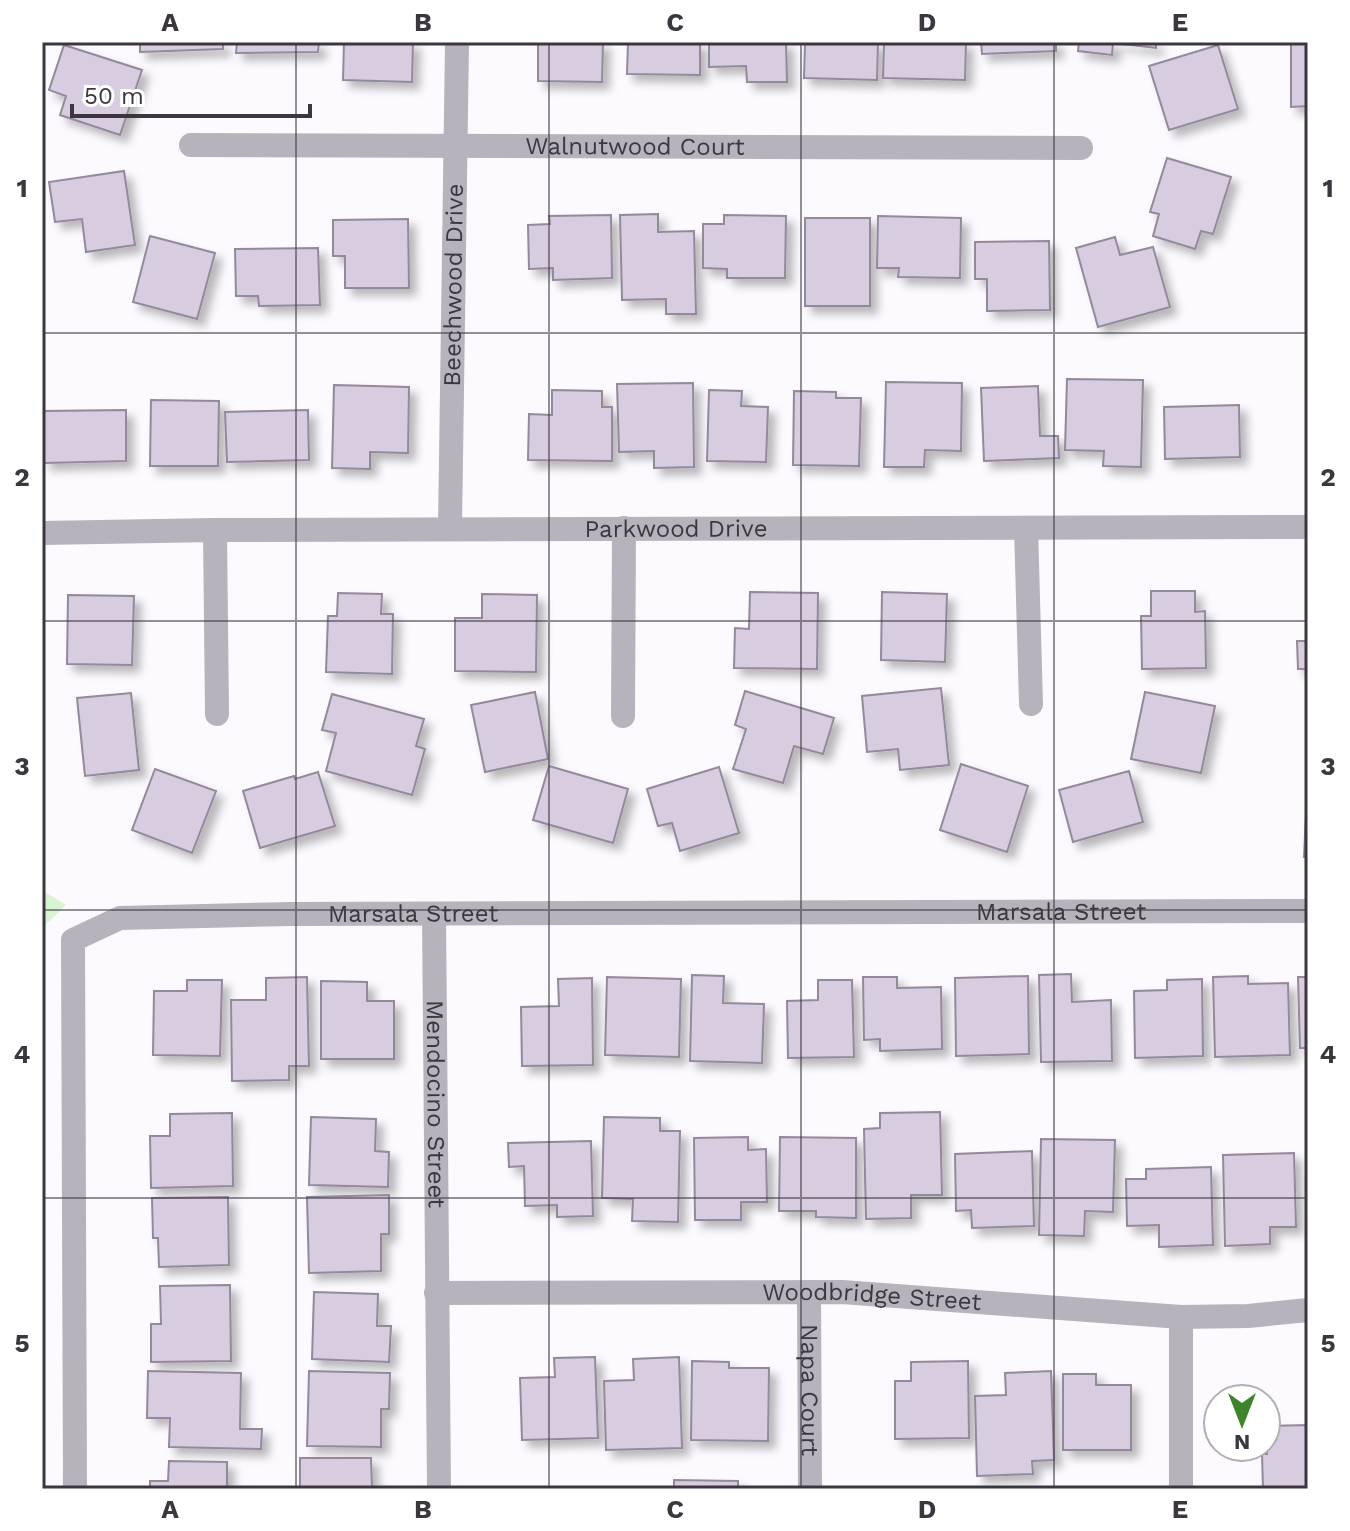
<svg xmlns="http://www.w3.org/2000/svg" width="1350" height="1531" viewBox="0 0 1350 1531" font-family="'Work Sans',sans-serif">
	<defs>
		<filter id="shadow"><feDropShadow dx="7" dy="7" stdDeviation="4" flood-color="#0004"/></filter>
	</defs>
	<rect width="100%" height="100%" fill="#fcfafe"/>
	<path fill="#d8f5d1" d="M42,890L66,905L42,928Z"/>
	<path fill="#d8cce0" stroke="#94899b" stroke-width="2" filter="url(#shadow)" d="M140,42H223V49L140,52Z
		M237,42H319L318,52L236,53Z
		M344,42H413L412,82L343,80Z
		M538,42H603L602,82L538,81Z
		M628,42H700V75L627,74Z
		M709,42H786L787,82H747L746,66L709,67Z
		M805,42H878L877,80L804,78Z
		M884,42H966L965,80L883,78Z
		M981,42H1056V51L982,54Z
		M1079,42H1156V48L1113,43L1112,55L1078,51Z
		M1291,42H1308V106L1291,107Z
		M64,45L142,70L120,135L60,115L66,96L49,90Z
		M1218,45L1238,109L1169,130L1149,66Z
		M1167,158L1231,177L1213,234L1201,231L1195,249L1153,236L1159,214L1150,212Z
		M124,171L135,245L86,252L82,219L55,222L49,182Z
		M658,214V232L694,231L696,314H666V299L622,300L620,215Z
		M611,215L612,278L553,280V268L529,269L528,225L550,224L549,216Z
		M724,215L786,216L785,278H727V269L703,268V224H724Z
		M878,216L961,218L960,278L898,277L899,268H877Z
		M805,218H870V306H805Z
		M408,219L409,288H345V256H333V220Z
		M150,236L215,253L197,319L133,302Z
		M1115,237L1120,255L1153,247L1170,307L1098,327L1076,248Z
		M1049,241L1050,310L987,311V279H975V242Z
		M318,248L320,305L259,306L258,296H236L235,249Z
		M1307,310H1308V385H1306Z
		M1067,379L1143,380L1141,467L1103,466L1104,451L1065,450Z
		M886,382L962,383L961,451L925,450L924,467H884Z
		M693,383L694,467L654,468V451L619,452L617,384Z
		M334,385L409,387L408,453L370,452V469L332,468Z
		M1038,386L1040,436H1058L1059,458L984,461L981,388Z
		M552,390L602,391V407H612V461L528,460L529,414L552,415Z
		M709,390L742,391L741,406L768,407L766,462L707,461Z
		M794,391L836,392V398H861L859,466L793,465Z
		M151,400L219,401L218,466H150Z
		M1239,405L1240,457L1165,459L1164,407Z
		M126,410V461L44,463L43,411Z
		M308,410L309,460L227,462L225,412Z
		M1151,591H1195V612L1205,611L1206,668L1142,669L1141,616H1151Z
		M750,592L818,593L817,669L734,668L735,628L749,629Z
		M882,592L947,594L945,662L881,660Z
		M338,593L382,594L381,614H393L392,674L326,672L328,616H337Z
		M1306,593H1308V669H1298L1297,641H1307Z
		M482,594L537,595L536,672L455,671V618H482Z
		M68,595L134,596L132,665L67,664Z
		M941,688L949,765L900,770L898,749L867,752L862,696Z
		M745,691L834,718L823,754L794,746L783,783L733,769L746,729L735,725Z
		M535,692L548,759L485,772L471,705Z
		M1145,692L1215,706L1201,773L1131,759Z
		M131,693L139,770L85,776L77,698Z
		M332,694L424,719L416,746L425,749L412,795L326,771L336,733L322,730Z
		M961,764L1028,786L1007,852L940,830Z
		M549,766L628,789L613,843L533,820Z
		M719,767L739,833L680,851L672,823L658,826L647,789Z
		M155,769L216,791L192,853L132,830Z
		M1129,771L1143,822L1073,842L1059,790Z
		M318,772L335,826L260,848L243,791L294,776L295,779Z
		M1307,790H1308V857H1304Z
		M1071,974L1072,1002L1111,1000L1112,1061L1041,1062L1039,975Z
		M692,975L724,976L723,1003L764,1004L762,1063L690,1061Z
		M1028,976L1029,1054L956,1056L955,978Z
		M1248,976V984L1288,983L1290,1055L1215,1057L1213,977Z
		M307,977L309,1066H289V1080L232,1081L231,1000H266V978Z
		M607,977L681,979L679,1057L605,1055Z
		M863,977H897V988L941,987L942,1049L880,1051V1039L864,1040Z
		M1298,977H1308V1048H1300Z
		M592,978L593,1065L522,1066L521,1007L559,1006L558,979Z
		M1202,979L1203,1056L1135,1058L1134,991L1167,990V980Z
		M187,980H222L220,1056L153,1055L154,991H187Z
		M818,980H852L854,1057L788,1058L787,1001L818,1000Z
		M321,981L367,982V1001H394V1059H321Z
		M940,1112L942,1195H911V1218L866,1219L864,1129L880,1128V1113Z
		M232,1113L233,1186L151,1188L150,1136H170V1114Z
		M311,1117L376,1119L375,1151L389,1152L388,1187L309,1185Z
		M604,1117L660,1118V1131H680L678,1222L632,1221L633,1199L602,1198Z
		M748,1137V1150L766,1149L767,1202H741V1220H695L694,1138Z
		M780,1137L856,1138V1218L816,1217V1211H779Z
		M1041,1139L1115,1140L1113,1212L1085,1211L1084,1236L1039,1235Z
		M591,1141L593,1216L557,1217V1205L525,1206L524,1166L509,1167L508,1143Z
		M1032,1151L1034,1226L972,1228L971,1210L956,1211L955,1154Z
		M1294,1153L1296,1227H1270V1244L1225,1246L1223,1155Z
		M1211,1167L1213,1245L1159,1247V1225L1127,1226L1126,1179H1146V1169Z
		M389,1195V1234H381V1271L309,1273L307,1197Z
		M228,1197L229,1265L159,1267L158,1238H153L152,1198Z
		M230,1285L231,1361L151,1362V1324H161L160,1286Z
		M314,1292L378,1294L377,1326H391L389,1362L312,1359Z
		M595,1357L598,1438L522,1440L520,1378L555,1377L554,1358Z
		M679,1357L682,1448L606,1450L604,1381L634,1380L633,1359Z
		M692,1361L729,1362V1368H769L768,1441L691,1440Z
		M968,1361L969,1438L895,1439V1381H911V1362Z
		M148,1371L241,1373L240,1429H262L261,1449L169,1447L170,1418H147Z
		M309,1371L390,1373L389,1409H381V1447L307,1446Z
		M1051,1371L1054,1460L1032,1461L1033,1474L977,1476L975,1396L1006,1395L1005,1373Z
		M1063,1374H1096V1385H1131V1450H1063Z
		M1308,1425V1489H1263L1262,1454H1267L1266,1426Z
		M300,1458H371L372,1487L392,1489H300Z
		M169,1461L227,1462V1489H150V1481H168Z
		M674,1480L738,1481V1489H674Z"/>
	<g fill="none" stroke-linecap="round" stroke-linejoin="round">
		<g stroke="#b7b2bb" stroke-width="24">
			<path id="s1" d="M191,145L1081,148"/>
			<path d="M1026,528L1031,704"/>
			<path id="s2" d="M450,529L457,42"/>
			<path d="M215,530L217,714"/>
			<path id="s3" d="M42,533L215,530L1308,527"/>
			<path d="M623,716L624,528"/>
			<path id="s4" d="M434,914L439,1489"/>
			<path id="s5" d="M809,1292L810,1489"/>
			<path id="s6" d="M436,1293L842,1292L1181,1317L1248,1316L1308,1310"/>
			<path d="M1181,1317V1489"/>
			<path id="s7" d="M75,1489L73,940L120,918L291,914L1308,911"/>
		</g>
	</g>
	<path fill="none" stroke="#3c373f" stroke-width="2" stroke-opacity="0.55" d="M296,42V1489M549,42V1489M801,42V1489M1054,42V1489M42,333H1308M42,621H1308M42,910H1308M42,1198H1308"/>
	<g text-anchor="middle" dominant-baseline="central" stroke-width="6" stroke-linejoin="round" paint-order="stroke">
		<g font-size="24" fill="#3c373f" stroke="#fff">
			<text stroke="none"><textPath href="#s1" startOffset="444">Walnutwood Court</textPath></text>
			<text stroke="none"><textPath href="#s2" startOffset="244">Beechwood Drive</textPath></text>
			<text stroke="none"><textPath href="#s3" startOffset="634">Parkwood Drive</textPath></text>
			<text stroke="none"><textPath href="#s7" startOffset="1542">Marsala Street</textPath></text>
			<text stroke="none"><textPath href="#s7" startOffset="894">Marsala Street</textPath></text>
			<text stroke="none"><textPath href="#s4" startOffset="190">Mendocino Street</textPath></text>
			<text stroke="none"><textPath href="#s6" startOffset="436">Woodbridge Street</textPath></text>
			<text stroke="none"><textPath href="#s5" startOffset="98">Napa Court</textPath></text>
		</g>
	</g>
	<rect width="1350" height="1531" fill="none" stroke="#ffffff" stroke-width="88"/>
	<g transform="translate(1242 1423) rotate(180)"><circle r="38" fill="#ffffff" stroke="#b1afb2" stroke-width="2"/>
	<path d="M0-6L14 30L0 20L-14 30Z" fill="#3d842b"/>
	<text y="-12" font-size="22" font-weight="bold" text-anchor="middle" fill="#3c373f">N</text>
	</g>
	<path d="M72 104v12h238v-12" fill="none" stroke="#3c373f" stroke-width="4"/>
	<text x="84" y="104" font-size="24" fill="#3c373f" stroke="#ffffff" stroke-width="6" paint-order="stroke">50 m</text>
	<rect x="44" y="44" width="1262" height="1443" fill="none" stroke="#3c373f" stroke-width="3"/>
	<g font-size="26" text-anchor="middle" font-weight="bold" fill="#3c373f">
		<text x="170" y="31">A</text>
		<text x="423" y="31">B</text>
		<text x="675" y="31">C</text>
		<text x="927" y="31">D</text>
		<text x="1180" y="31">E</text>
		<text x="22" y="197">1</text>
		<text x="1328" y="197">1</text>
		<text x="22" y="486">2</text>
		<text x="1328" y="486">2</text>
		<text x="22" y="775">3</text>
		<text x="1328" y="775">3</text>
		<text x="22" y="1063">4</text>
		<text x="1328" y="1063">4</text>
		<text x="22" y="1352">5</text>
		<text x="1328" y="1352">5</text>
		<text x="170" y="1518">A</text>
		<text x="423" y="1518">B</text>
		<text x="675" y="1518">C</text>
		<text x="927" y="1518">D</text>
		<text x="1180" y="1518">E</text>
	</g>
</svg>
